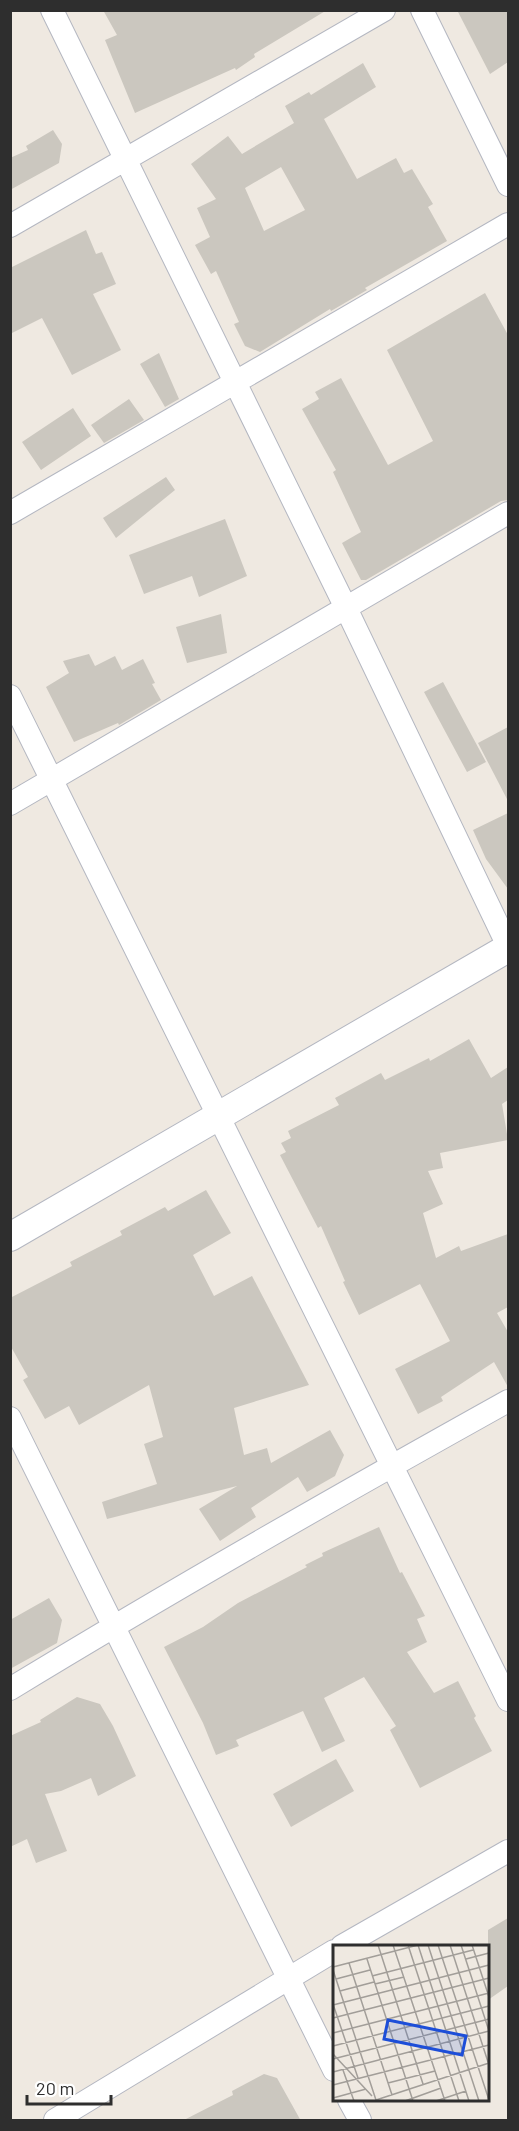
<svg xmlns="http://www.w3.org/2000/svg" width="519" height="2131" viewBox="0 0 519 2131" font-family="Barlow,sans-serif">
	<rect width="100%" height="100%" fill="#efe9e1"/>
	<path fill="#cbc7bf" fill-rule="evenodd" d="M103,10H327L254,54L255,57L236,70L235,68L135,113L105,40L117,35Z
		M457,10H508V62L490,74Z
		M363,63L376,87L324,119L357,179L396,158L404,173L412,169L433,204L428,207L447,241L365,288L367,290L331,311L330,309L260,352L245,346L234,324L239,322L216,271L211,274L195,245L210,237L197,208L216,199L191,164L228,136L242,154L294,123L285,106L309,92L311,95ZM281,167L305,210L264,231L245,188Z
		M53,130L62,144L59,163L10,190V158L28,150L26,146Z
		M86,230L96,254L102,252L116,284L93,294L121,350L72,375L42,318L10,334V268Z
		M485,293L508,335V500L501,501L366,580H361L342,543L361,532L333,472L336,470L302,409L319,399L315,392L341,378L388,465L433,441L387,350Z
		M159,353L179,399L165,407L140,364Z
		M129,399L144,420L104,443L91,425Z
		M73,408L91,436L41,470L22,442Z
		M166,477L175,490L116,538L103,518Z
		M225,519L247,576L199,597L192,576L144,594L129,555Z
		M221,614L227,653L187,663L176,627Z
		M89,654L95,666L115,656L122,670L143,659L155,683L152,684L161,700L119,725L118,723L74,742L46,687L69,673L63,661Z
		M443,682L486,762L467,772L424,692Z
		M508,727V801L478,743Z
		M508,813V889L486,859L473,830Z
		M469,1039L491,1078L508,1067V1100L502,1104L508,1140L440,1153L443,1168L428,1171L443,1204L423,1213L436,1258L459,1246L461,1251L508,1234V1307L497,1313L508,1332V1387L494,1362L441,1397L443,1401L418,1414L395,1369L450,1341L420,1284L359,1315L343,1282L345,1281L321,1226L318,1228L280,1155L286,1152L281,1143L291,1138L288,1131L339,1105L335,1098L381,1073L385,1080L429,1058L430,1061Z
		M206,1190L231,1233L193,1255L214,1296L252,1276L309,1385L234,1408L244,1455L267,1448L271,1463L330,1430L344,1455L335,1476L307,1492L298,1477L251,1508L256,1517L220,1541L199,1509L237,1486L107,1519L102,1502L157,1484L144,1444L163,1437L149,1385L79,1425L69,1406L45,1419L23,1380L28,1377L10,1345V1298L72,1266L70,1262L122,1235L120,1231L165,1207L168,1211Z
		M379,1527L400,1573L402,1572L425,1616L417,1619L427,1642L407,1652L434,1693L458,1681L476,1716L474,1718L492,1751L420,1788L390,1730L396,1726L364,1677L324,1698L345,1741L322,1752L303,1711L236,1740L239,1746L216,1755L203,1723L164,1647L203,1627L238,1603L307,1567L305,1565L323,1556L322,1553Z
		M49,1598L62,1620L57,1643L10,1669V1620Z
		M77,1697L100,1704L113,1726L136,1776L98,1796L91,1778L61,1791L45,1794L67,1851L36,1863L27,1839L10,1847V1736L41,1722L40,1720Z
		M336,1759L354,1791L291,1827L273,1794Z
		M508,1918V1986L488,2000V1930Z
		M264,2074L277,2078L301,2121H182L233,2095L232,2091Z"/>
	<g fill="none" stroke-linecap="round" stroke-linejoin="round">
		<defs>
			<path id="minor" d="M52,10L346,608L508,946
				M422,10L508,185
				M10,226L384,10
				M10,513L508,224
				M10,696L508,1700
				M10,804L508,513
				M10,1418L334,2070
				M10,1689C174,1589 341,1494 508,1401
				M342,1946L508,1851
				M349,2100L360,2120
				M55,2120L334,1951"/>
			<path id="tertiary" d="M10,1237L508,948"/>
		</defs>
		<use href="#minor" stroke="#b4b7c1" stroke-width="24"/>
		<use href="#tertiary" stroke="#b4b7c1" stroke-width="30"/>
		<use href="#minor" stroke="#fff" stroke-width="22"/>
		<use href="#tertiary" stroke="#fff" stroke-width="28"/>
	</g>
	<g transform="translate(333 1945)">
		<rect width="156" height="156" fill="#efe9e1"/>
		<path fill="none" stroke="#a29e99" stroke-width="1.5" d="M45,0L90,139M60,0L112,156M75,0L126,156M85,0L136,156M95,0L146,156M105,0L156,155M117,0L156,120M128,0L156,86M139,0L156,52M34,14L80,156M133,14L156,8M16,18L59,150M0,22L85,0M0,25L43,155M39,31L140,5M3,34L37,25M42,39L71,32M7,46L41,37M0,59L25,133M0,60L156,20M0,73L156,33M0,88L156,48M0,101L156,61M0,109L39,151M0,114L156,74M10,125L21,156M0,127L156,86M55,138L102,126M0,140L156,100M0,153L33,144M43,155L156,118M72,156L108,143M103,156L133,146"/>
		<path fill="#1d4ed8" fill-opacity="0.15" stroke="#1d4ed8" stroke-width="3" d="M55,75L133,91L129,110L51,94Z"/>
		<rect width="156" height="156" fill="none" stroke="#2e2e2e" stroke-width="3"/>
	</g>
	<rect width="519" height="2131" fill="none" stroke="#2e2e2e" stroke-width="24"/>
	<path d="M27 2095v9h84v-9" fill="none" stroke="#2e2e2e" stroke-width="3"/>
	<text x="36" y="2095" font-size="18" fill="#2e2e2e" stroke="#ffffff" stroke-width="4.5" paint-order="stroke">20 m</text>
</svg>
